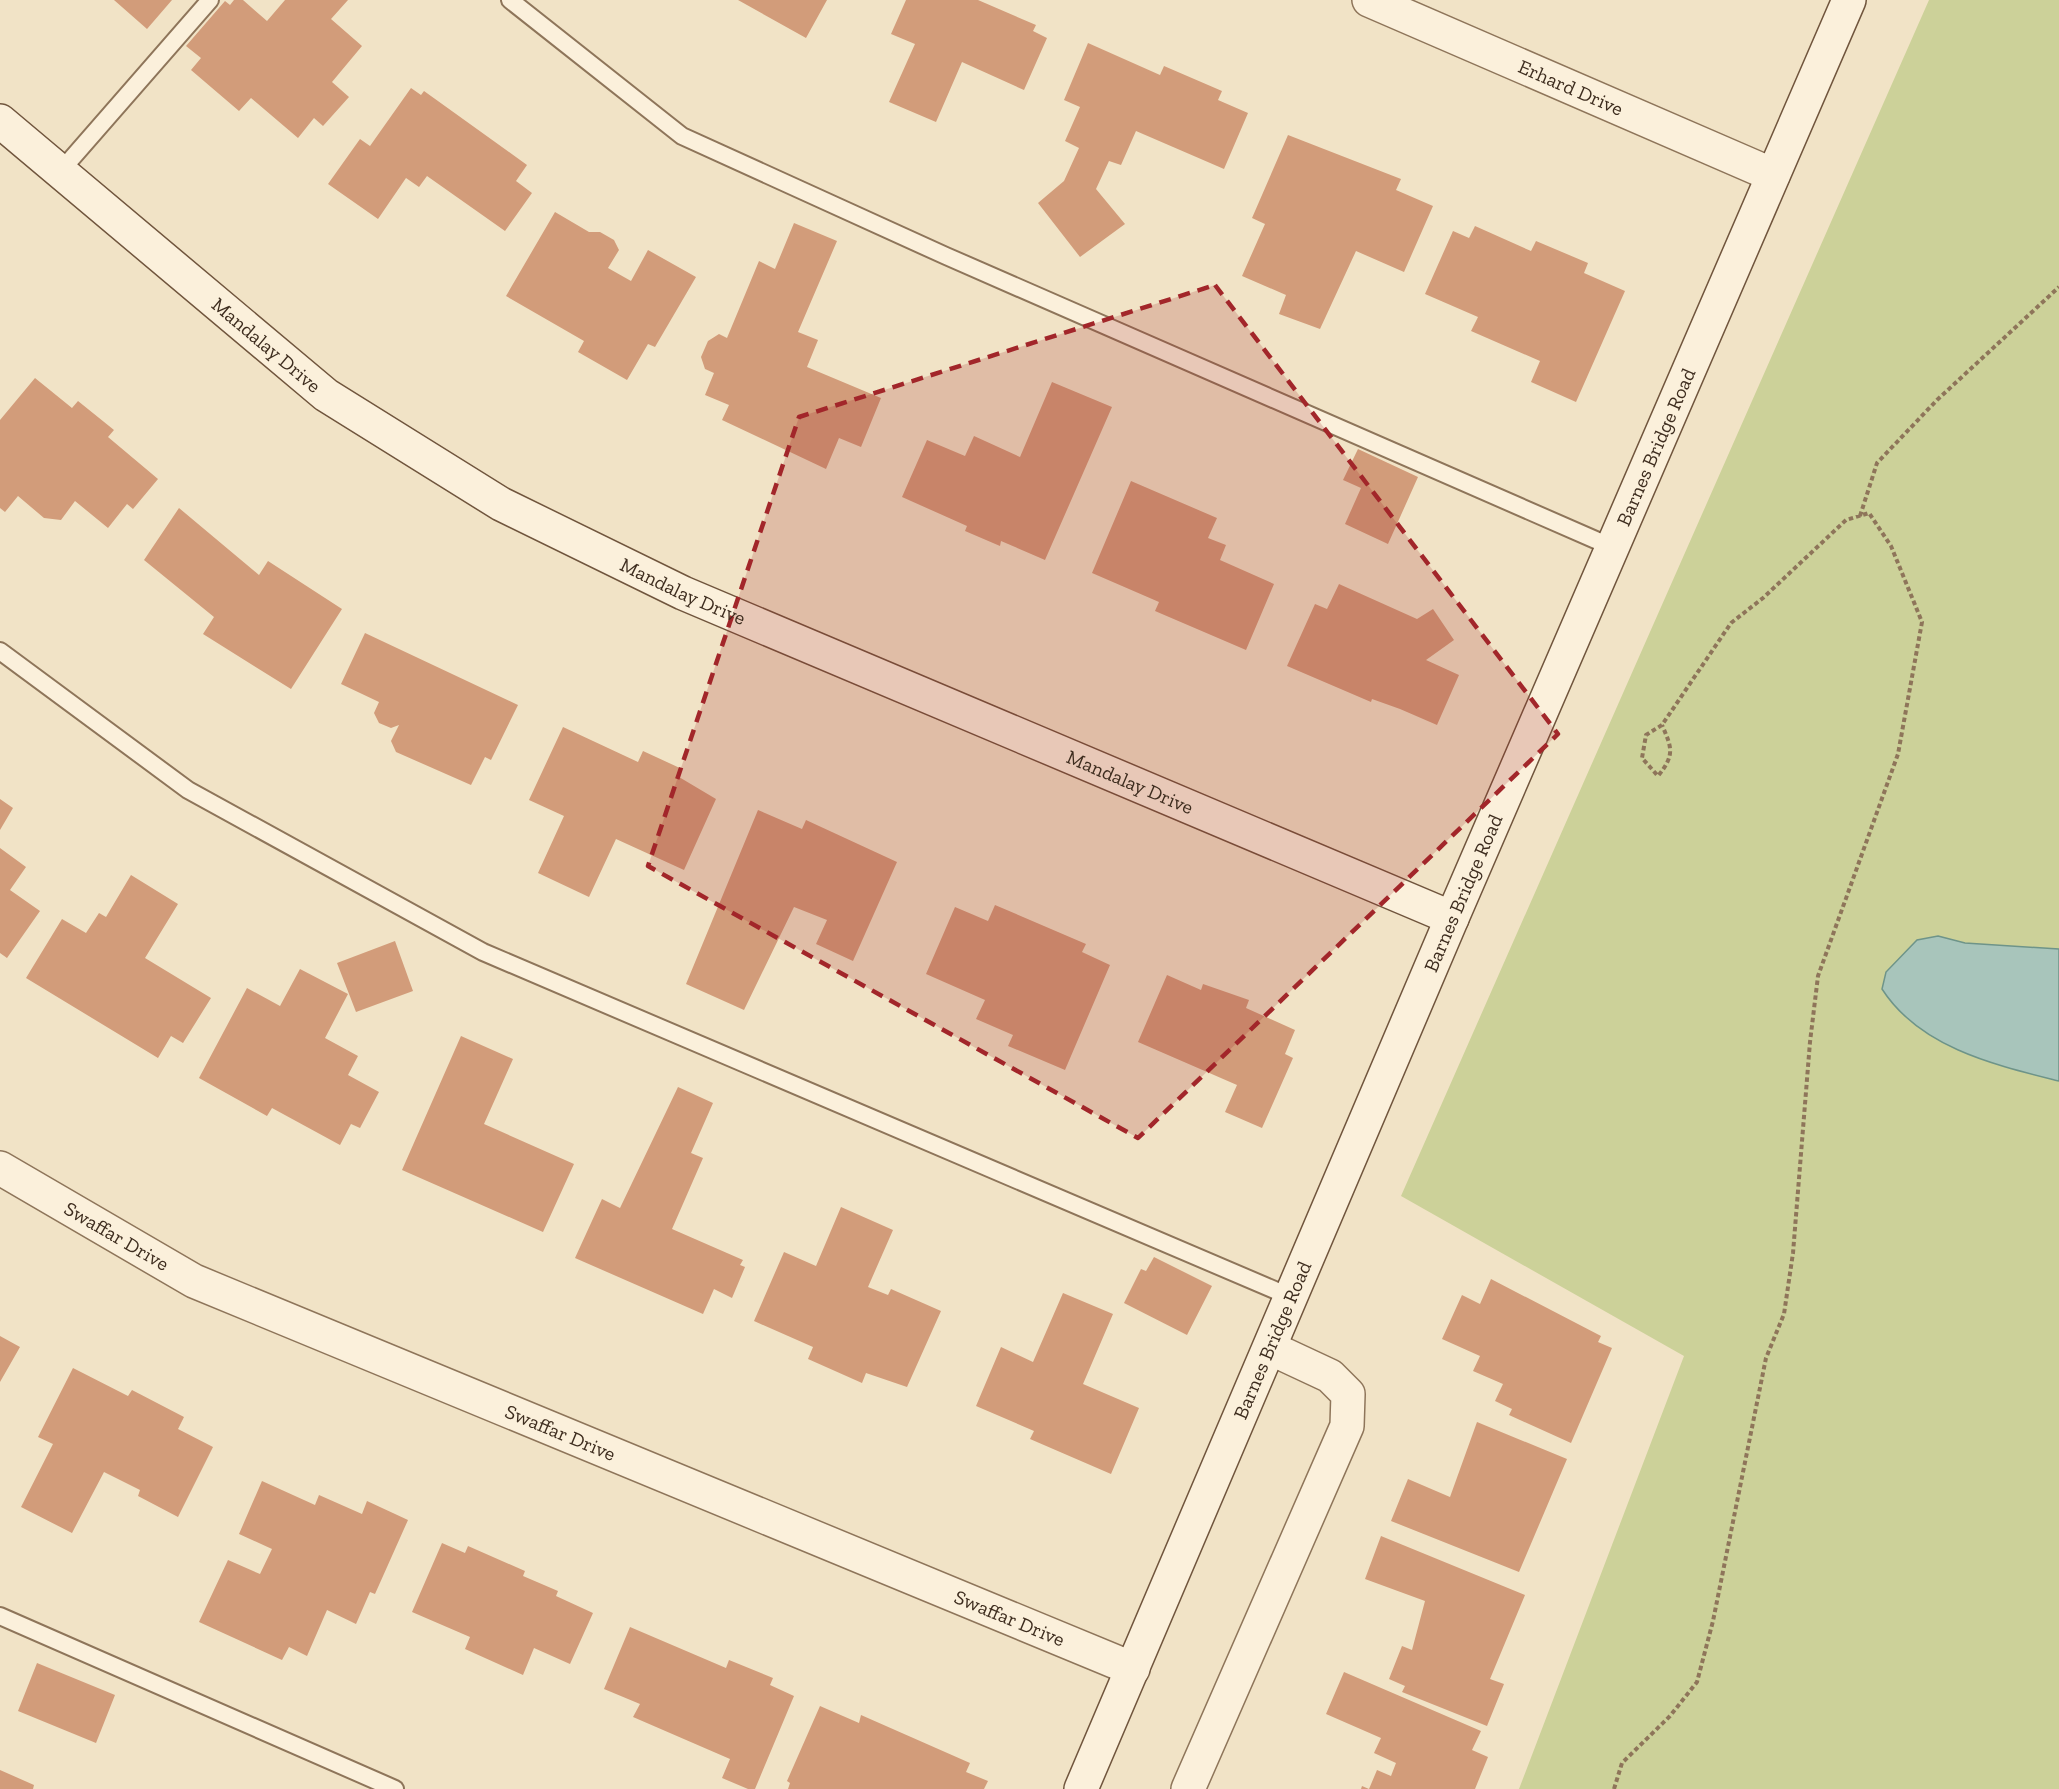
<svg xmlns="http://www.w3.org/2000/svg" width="2059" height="1789" viewBox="0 0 2059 1789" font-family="'Zilla Slab',serif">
	<rect width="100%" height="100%" fill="#f1e3c6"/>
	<path fill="#ccd199" d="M1929,0H2059V1789H1519L1684,1356L1401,1196Z"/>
	<path fill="#a8c5bb" stroke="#6e9489" stroke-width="1.5" d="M1938,936L1965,943L2059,949V1081C1995,1065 1920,1048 1882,989L1886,972L1917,940Z"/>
	<path fill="#d29c7a" d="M114,0H172L147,29Z
		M234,0H243L267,21L285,0H348L331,19L362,46L332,82L349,97L323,126L314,118L298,138L251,98L239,111L191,70L201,58L186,46L225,1L230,5Z
		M738,0H827L806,38Z
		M906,0H978L1036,25L1033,31L1047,38L1024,90L962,62L936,122L889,102L915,44L891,34Z
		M1088,43L1160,75L1164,66L1222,91L1218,100L1248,113L1224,169L1136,131L1121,165L1109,161L1096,189L1125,224L1080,257L1038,203L1064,181L1079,148L1065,141L1080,107L1064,100Z
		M411,88L421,95L424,91L527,165L516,181L532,193L505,231L427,176L419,187L406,178L378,219L328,184L360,139L370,146Z
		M1288,135L1401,179L1396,190L1433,206L1404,272L1356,251L1320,329L1279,314L1286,295L1242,276L1265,224L1252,218Z
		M555,212L589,232H600L614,240L619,250L608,268L631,281L648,250L696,277L655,347L648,344L627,380L578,352L584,341L506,296Z
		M794,223L837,241L798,332L818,340L807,367L881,398L861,447L839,438L826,469L722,420L729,405L705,395L714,373L705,369L701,357L708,341L719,334L727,338L759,261L775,269Z
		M1475,226L1531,251L1536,241L1588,263L1584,273L1625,291L1576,402L1531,382L1540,361L1471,331L1478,317L1425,294L1453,231L1469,238Z
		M35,378L72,408L78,401L114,430L108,437L158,479L133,509L127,504L108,528L75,501L61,520L44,518L18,496L5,512L0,508V420Z
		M1052,382L1112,407L1045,560L1001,541L1000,546L965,531L967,526L902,497L927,440L965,456L974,436L1020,457Z
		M1358,449L1418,477L1388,544L1345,524L1361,488L1343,480Z
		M1131,481L1217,518L1208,538L1226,545L1220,560L1274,584L1246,650L1155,611L1159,602L1092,573Z
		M179,508L259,575L268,561L342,609L291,689L203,634L214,617L144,560Z
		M1339,584L1417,619L1433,609L1454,640L1426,660L1459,675L1437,725L1400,709L1372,699L1371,702L1287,666L1315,604L1327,609Z
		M365,633L518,705L491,760L485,757L471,785L396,752L391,741L399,725L391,728L379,723L374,713L379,702L341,684Z
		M563,727L638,762L643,751L682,769L679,777L716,799L684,870L616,839L589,897L538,873L564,816L529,800Z
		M0,799L13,808L0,830Z
		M758,810L802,829L806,820L897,862L853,961L816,944L827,920L794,907L744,1010L686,984Z
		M0,848L26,867L10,890L40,911L7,958L0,953Z
		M131,875L178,904L145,958L211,998L183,1043L171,1036L158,1058L26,978L62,919L86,933L99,913L106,917Z
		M995,905L1086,944L1082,952L1110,965L1065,1070L1008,1046L1013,1035L976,1019L985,1000L926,974L955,907L988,921Z
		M395,941L413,991L356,1012L337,963Z
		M300,969L348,994L325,1038L358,1056L348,1075L379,1092L360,1128L351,1124L340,1145L272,1108L267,1116L199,1078L247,988L280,1006Z
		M1167,975L1201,990L1203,984L1249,1000L1246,1008L1295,1030L1285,1054L1293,1058L1262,1128L1225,1112L1237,1085L1138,1042Z
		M461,1036L513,1059L484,1124L574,1164L543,1232L402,1170Z
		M678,1087L713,1103L691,1153L703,1158L672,1229L743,1260L740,1265L745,1267L732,1298L714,1289L703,1314L575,1258L602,1199L620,1208Z
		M841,1207L893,1230L868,1287L888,1295L891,1289L941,1311L907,1387L866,1373L862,1383L808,1359L813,1347L754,1321L784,1252L816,1266Z
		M1154,1257L1212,1286L1187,1335L1124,1303L1141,1269L1146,1271Z
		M1491,1279L1601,1336L1598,1342L1612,1348L1571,1443L1509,1415L1512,1409L1495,1401L1503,1384L1473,1371L1480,1356L1442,1339L1462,1295L1480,1304Z
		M1063,1293L1113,1314L1083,1384L1139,1408L1111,1474L1030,1439L1034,1431L976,1406L1001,1347L1033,1362Z
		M0,1336L20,1347L0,1382Z
		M73,1368L128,1396L132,1390L184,1417L178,1429L213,1447L178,1517L138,1496L140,1490L104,1472L72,1533L21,1507L53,1444L38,1437Z
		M1477,1422L1567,1459L1519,1572L1391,1521L1408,1479L1450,1497Z
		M262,1481L315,1505L319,1495L362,1514L367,1501L408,1520L375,1594L370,1592L356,1624L327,1610L307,1656L289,1647L282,1660L199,1622L228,1560L260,1574L272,1549L239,1534Z
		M1381,1536L1525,1595L1490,1679L1504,1684L1487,1726L1402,1692L1405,1686L1389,1679L1402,1646L1412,1650L1425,1601L1365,1579Z
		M442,1543L465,1553L468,1546L525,1571L523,1576L558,1591L556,1596L593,1613L570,1664L534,1648L523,1675L465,1649L470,1637L412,1612Z
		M630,1627L726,1668L729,1660L773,1678L770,1685L794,1696L755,1789H748L722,1778L730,1759L633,1717L640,1704L604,1689Z
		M37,1663L115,1695L96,1743L18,1711Z
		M1344,1672L1481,1731L1472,1750L1488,1757L1475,1789H1361L1362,1786L1369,1789L1377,1770L1391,1776L1396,1763L1374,1753L1381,1738L1326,1714Z
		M820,1706L859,1723L861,1715L970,1763L966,1772L988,1781L984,1789H788L790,1783L787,1781Z
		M0,1770L34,1785L33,1789H0Z"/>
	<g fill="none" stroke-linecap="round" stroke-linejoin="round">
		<defs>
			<path id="lane" d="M510,0L682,136L946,256L1614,548
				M59,173L210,0
				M0,651L188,790L483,952L1291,1297
				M0,1616L395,1789"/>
			<g id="street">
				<path id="s1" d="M1369,0L1773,175"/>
				<path id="s2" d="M0,1168L194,1281L1133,1669"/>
				<path d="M1188,1789L1347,1426L1348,1394L1330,1376L1270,1348"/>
			</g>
			<g id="secondary">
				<path id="s3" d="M0,121L326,395L501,504L683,593L1452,918"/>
				<path id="s4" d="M1081,1789L1452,918L1849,0"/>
			</g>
		</defs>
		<use href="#lane" stroke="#8e755a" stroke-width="20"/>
		<use href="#street" stroke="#8e755a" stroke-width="36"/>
		<use href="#secondary" stroke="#70553d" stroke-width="36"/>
		<path stroke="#8e755a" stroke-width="4" stroke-dasharray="4.5 3" stroke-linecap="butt" d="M1860,516L1877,463L1937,400L2059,287
			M1614,1789L1622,1763L1670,1716L1697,1682L1713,1621L1766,1358L1784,1314L1793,1253L1810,1042L1818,976L1898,754L1922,622L1891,546L1869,513L1846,520L1763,598L1731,623L1662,725L1646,735L1642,758L1658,776C1675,755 1672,748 1662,725"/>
		<use href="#lane" stroke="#fbf0db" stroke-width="16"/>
		<use href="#street" stroke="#fbf0db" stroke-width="33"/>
		<use href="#secondary" stroke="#fbf0db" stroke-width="33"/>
	</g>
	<path fill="#a2262a" fill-opacity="0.2" stroke="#a2262a" stroke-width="4.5" stroke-dasharray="12 8" stroke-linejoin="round" d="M1215,285L1558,734L1138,1138L648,866L799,417Z"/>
	<g text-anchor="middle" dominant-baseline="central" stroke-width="4.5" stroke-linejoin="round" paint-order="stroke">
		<g font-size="20" fill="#3e2d1f" stroke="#f8edd7">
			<text stroke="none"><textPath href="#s1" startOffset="220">Erhard Drive</textPath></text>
			<text stroke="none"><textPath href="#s3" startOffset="348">Mandalay Drive</textPath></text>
			<text stroke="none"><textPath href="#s4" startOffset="1460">Barnes Bridge Road</textPath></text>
			<text stroke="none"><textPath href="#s3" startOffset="834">Mandalay Drive</textPath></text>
			<text stroke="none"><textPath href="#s3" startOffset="1320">Mandalay Drive</textPath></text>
			<text stroke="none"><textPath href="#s4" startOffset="974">Barnes Bridge Road</textPath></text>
			<text stroke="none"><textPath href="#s2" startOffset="135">Swaffar Drive</textPath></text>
			<text stroke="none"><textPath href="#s4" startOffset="488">Barnes Bridge Road</textPath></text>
			<text stroke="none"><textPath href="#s2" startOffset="621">Swaffar Drive</textPath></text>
			<text stroke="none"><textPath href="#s2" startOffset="1107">Swaffar Drive</textPath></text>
		</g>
	</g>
</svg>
